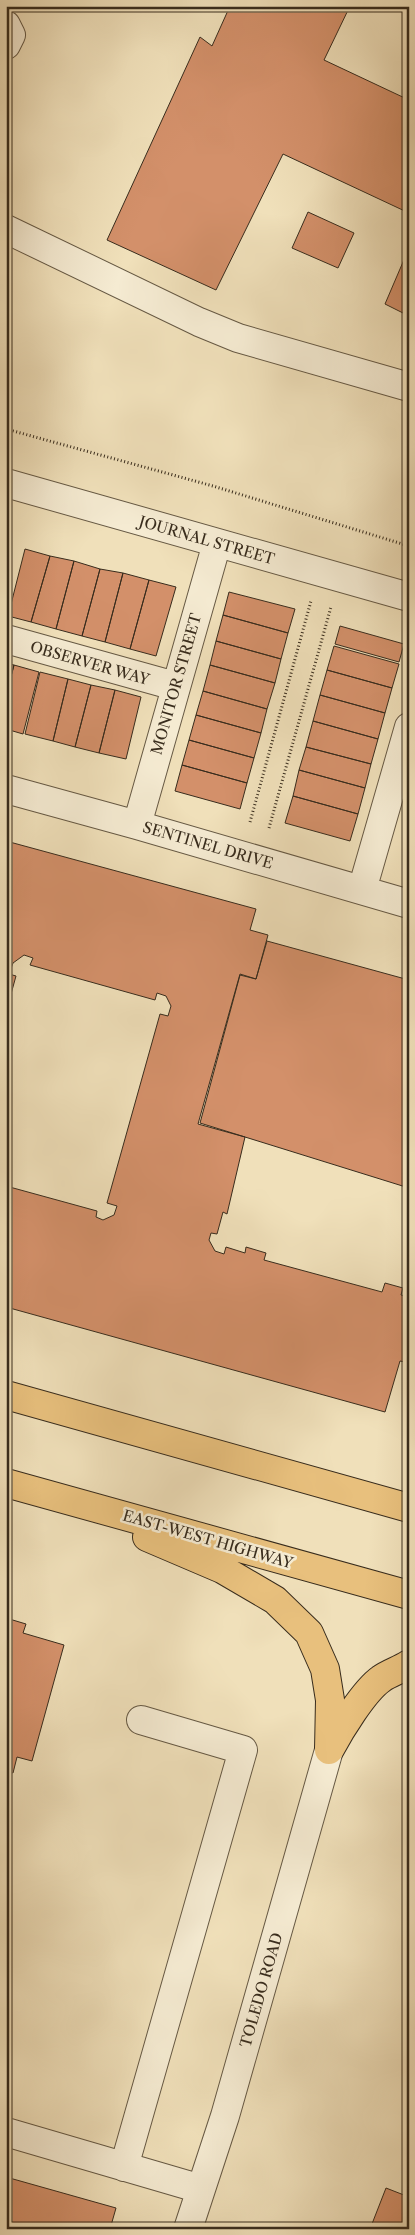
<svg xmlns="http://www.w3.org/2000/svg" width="415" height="2235" viewBox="0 0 415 2235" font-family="'Libre Caslon Text',serif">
	<rect width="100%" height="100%" fill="#f0e0ba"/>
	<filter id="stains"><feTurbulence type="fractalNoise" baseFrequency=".004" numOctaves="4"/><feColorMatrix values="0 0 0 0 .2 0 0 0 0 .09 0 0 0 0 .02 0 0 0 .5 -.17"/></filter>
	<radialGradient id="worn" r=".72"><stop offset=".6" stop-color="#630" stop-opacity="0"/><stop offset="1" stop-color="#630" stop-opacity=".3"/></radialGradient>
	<path fill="#d3906a" stroke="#382c1d" d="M230,6H350L324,60L409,100V213L283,154L216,290L107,240L200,37L212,46Z
		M308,212L354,233L338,268L292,248Z
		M409,248V316L385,304Z
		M25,549L50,556L31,622L8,616Z
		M50,556L74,561L56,629L31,622Z
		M74,561L100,569L82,636L56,629Z
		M100,569L123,573L105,642L82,636Z
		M123,573L149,580L130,649L105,642Z
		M149,580L176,587L156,656L130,649Z
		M229,592L295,609L288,633L223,615Z
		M223,615L288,633L281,659L216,641Z
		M340,626L404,644L399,662L335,644Z
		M216,641L281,659L275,683L210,665Z
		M334,646L399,664L392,688L327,670Z
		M6,663L14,665L6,696Z
		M14,665L39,672L23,734L6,729V696Z
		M210,665L275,683L267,709L203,691Z
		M327,670L392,688L385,713L320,695Z
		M40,672L68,679L53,741L25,734Z
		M68,679L91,685L75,747L53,741Z
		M91,685L115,690L99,753L75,747Z
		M115,690L141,697L126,759L99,753Z
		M203,691L267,709L261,733L196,715Z
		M320,695L385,713L378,739L313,721Z
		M196,715L261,733L254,758L189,740Z
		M313,721L378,739L371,764L306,747Z
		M189,740L254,758L247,783L182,765Z
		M306,747L371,764L365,788L299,770Z
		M182,765L247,783L240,809L175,791Z
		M299,770L365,788L358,814L293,796Z
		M293,796L358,814L350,841L285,823Z
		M6,841L256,909L250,930L268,935L256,979L240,974L198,1124L245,1137L227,1214L223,1212L217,1234L211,1233L209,1240L215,1251L224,1254L226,1247L245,1253L246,1247L266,1253L264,1260L382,1292L385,1283L403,1288L401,1295L409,1297V1348L405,1362L400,1361L385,1412L6,1307V1186L97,1211L96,1217L103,1220L114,1215L117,1206L107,1203L160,1014L168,1016L171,1006L166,996L157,993L155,1000L30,965L33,958L24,955L13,963L9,974L16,976L6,1012Z
		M267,941L409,980V1188L200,1123L240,975L256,979Z
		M6,1618L26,1624L23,1633L64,1645L32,1761L17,1757L13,1773L6,1771Z
		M6,2177L116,2208L110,2229H6Z
		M386,2188L409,2197V2229H370Z"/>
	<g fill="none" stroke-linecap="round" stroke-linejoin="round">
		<defs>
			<path id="minor" d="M6,25L11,35L6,45
				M6,229L199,322L238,338L409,387
				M6,483L409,597
				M6,639L175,686
				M6,789L137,825L409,904
				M137,825L217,543
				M362,890L409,727
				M6,2132L201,2189
				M124,2167L243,1750L141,1720
				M188,2229L225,2116L329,1750"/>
			<path id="major" d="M6,1395L409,1508
				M6,1483L409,1595
				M147,1537L222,1569L275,1600L309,1633L325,1669L330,1700L329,1750
				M330,1749C340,1730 364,1691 381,1679C389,1673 400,1670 409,1664"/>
		</defs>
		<use href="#minor" stroke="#665944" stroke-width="30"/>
		<use href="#major" stroke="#382c1d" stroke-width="30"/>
		<path stroke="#382c1d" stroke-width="3" stroke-dasharray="1 2.5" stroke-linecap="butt" d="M6,429L213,486L409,546
			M250,822L311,601
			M269,828L331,607"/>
		<use href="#minor" stroke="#f5ebd2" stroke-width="28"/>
		<use href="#major" stroke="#e8c07d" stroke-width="28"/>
	</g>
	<g text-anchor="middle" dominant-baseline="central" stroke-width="5" stroke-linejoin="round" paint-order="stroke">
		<g font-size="15" fill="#382c1d" stroke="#f5ebd2">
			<text transform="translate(207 540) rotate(16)">JOURNAL STREET</text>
			<text transform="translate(90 663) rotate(16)">OBSERVER WAY</text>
			<text transform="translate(176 684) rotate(-74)">MONITOR STREET</text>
			<text transform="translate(208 845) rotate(16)">SENTINEL DRIVE</text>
			<text transform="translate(208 1539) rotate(16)">EAST-WEST HIGHWAY</text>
			<text transform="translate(261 1990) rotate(-74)">TOLEDO ROAD</text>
		</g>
	</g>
	<rect width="415" height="2235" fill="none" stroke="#f0e0ba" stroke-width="25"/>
	<rect x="8" y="8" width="400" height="2220" fill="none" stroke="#382c1d" stroke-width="2.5"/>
	<rect x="12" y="12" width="390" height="2210" fill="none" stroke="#382c1d"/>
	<rect width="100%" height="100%" filter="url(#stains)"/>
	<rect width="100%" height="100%" fill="url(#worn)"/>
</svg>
